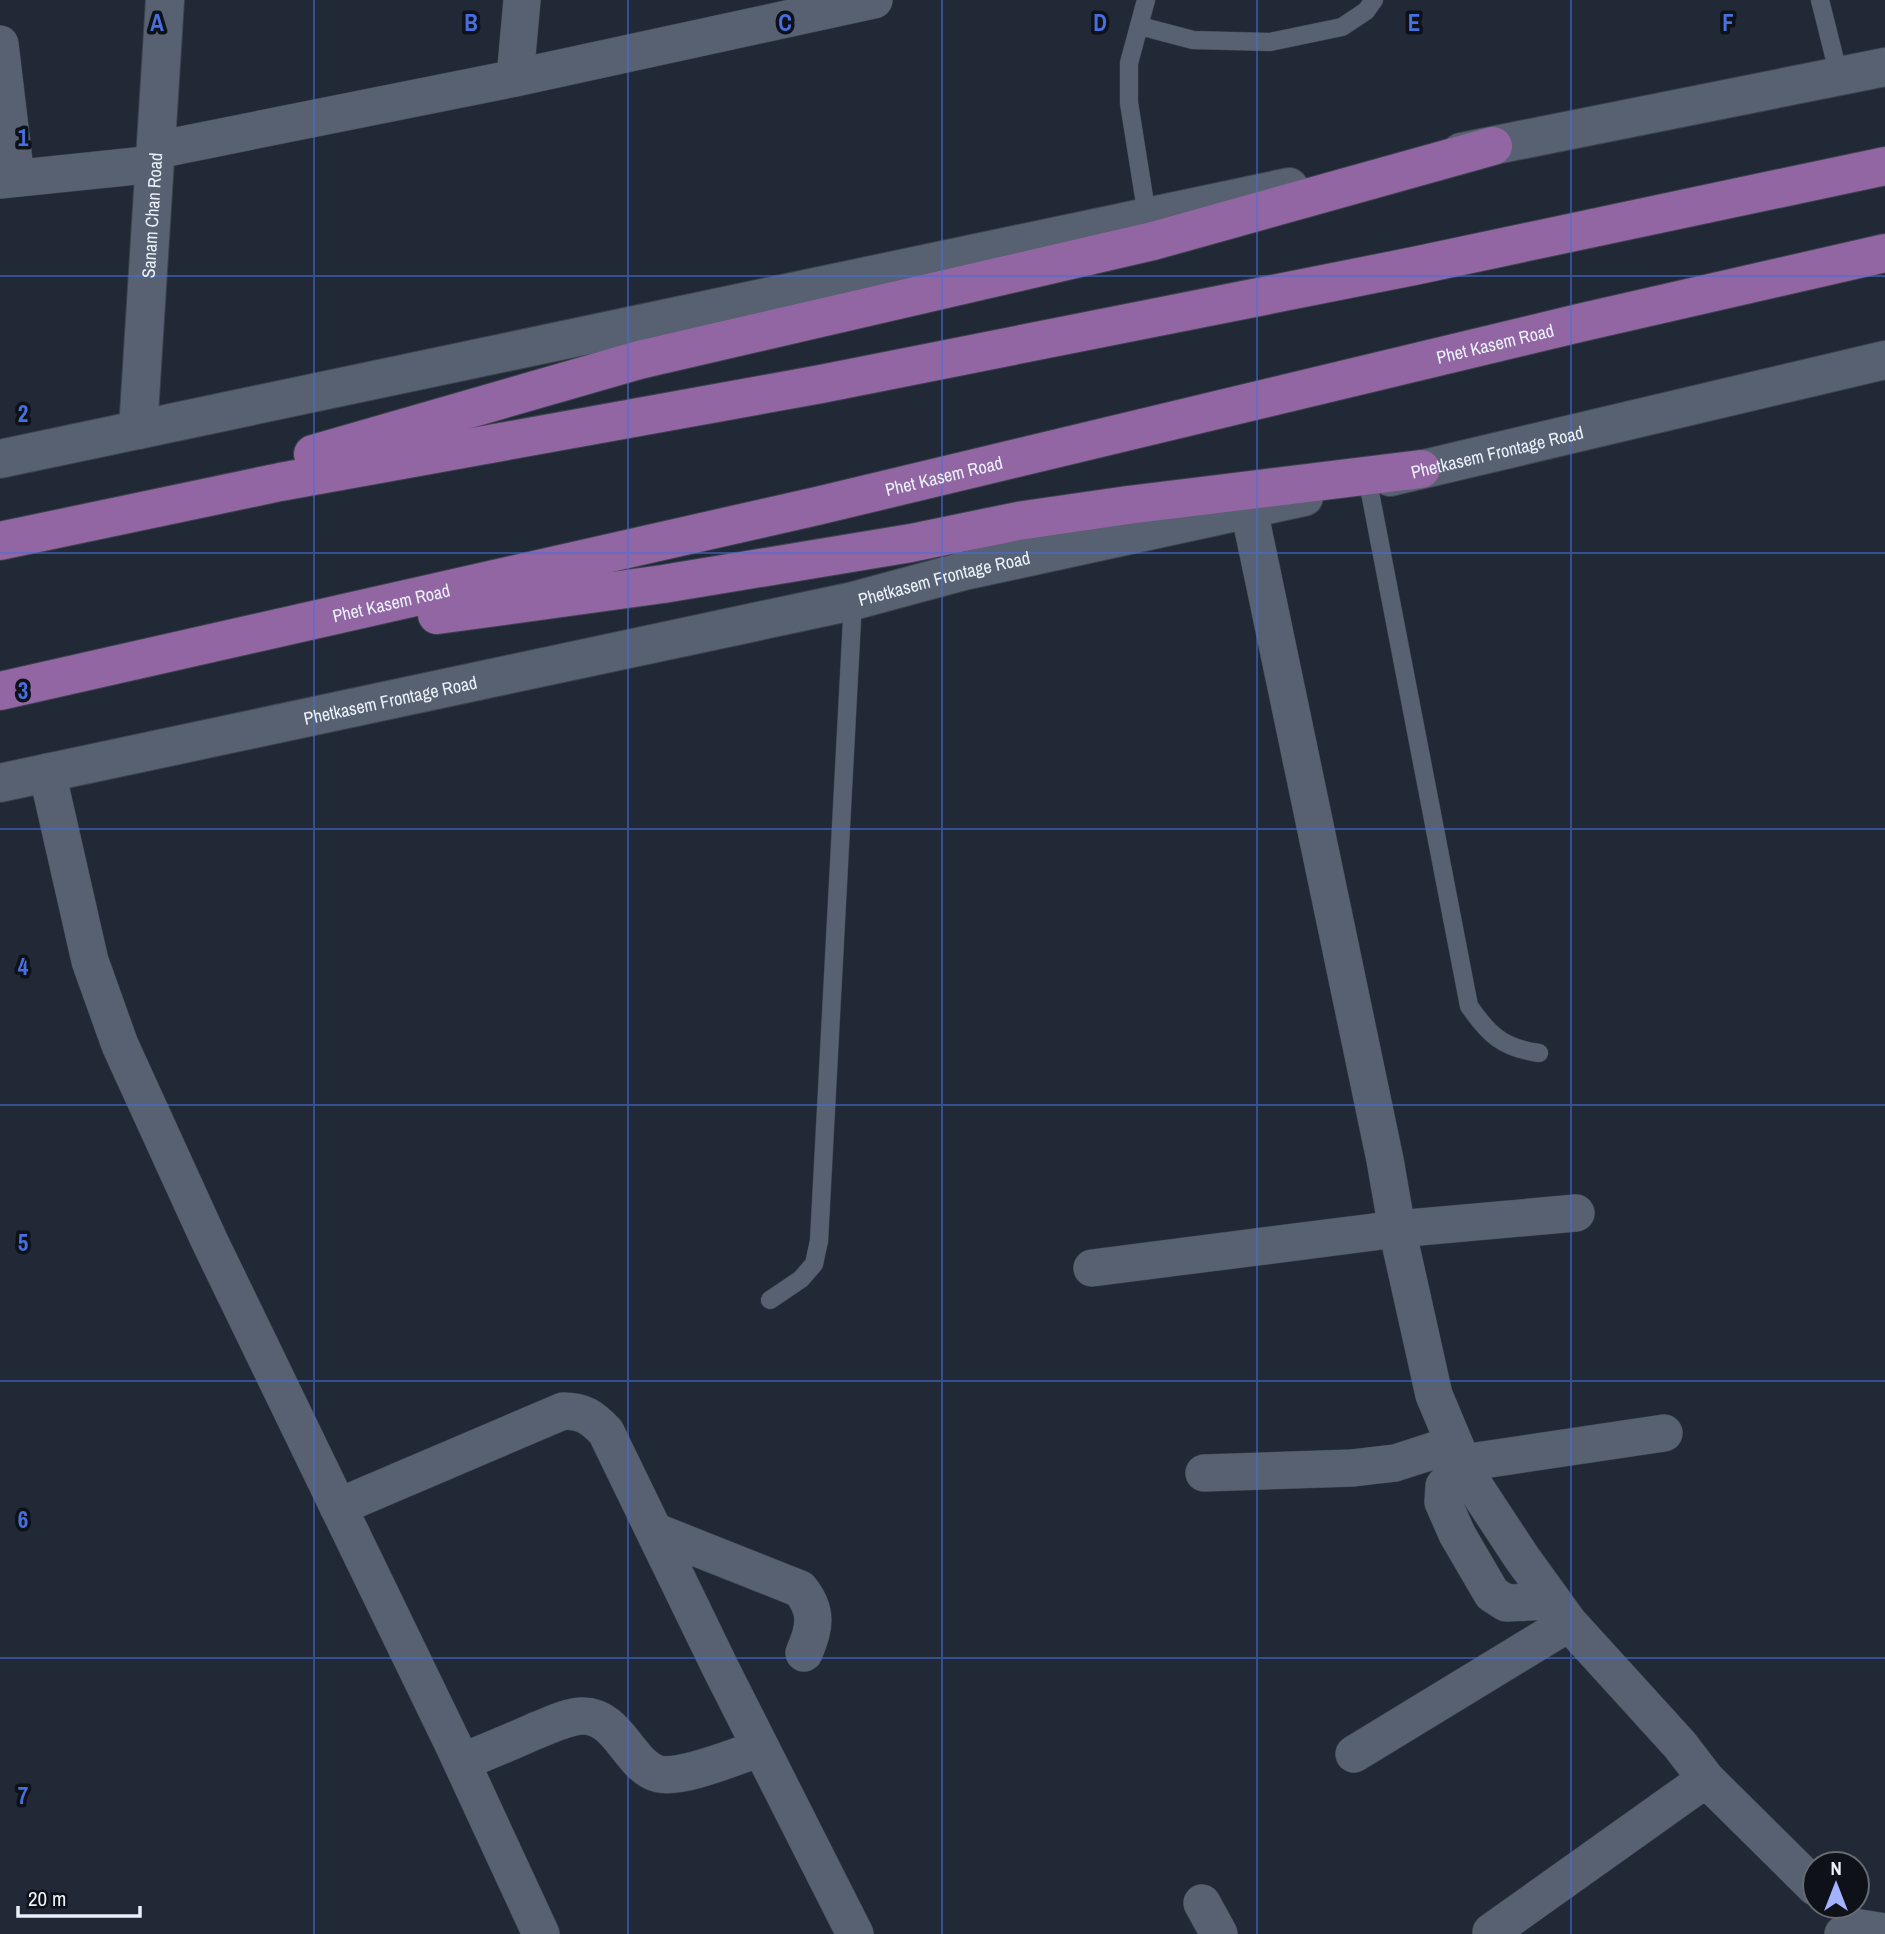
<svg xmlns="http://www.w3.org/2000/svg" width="1885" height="1934" viewBox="0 0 1885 1934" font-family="'Archivo Narrow',sans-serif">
	<rect width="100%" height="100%" fill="#212937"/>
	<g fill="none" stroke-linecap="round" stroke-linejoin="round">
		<defs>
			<path id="service" d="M1146,0L1129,63V103L1147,216
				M1820,0L1839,76
				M1140,26L1193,40L1270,42L1342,27L1366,11L1374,0
				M1368,482L1469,1006C1489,1035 1503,1048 1539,1053
				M770,1300L801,1279L814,1264L819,1241L853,601"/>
			<path id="minor" d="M0,44L16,178
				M515,78L522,0
				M157,150L515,78L874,0
				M0,180L155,164
				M1249,510L1385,1160L1397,1229L1434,1395L1468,1476L1522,1558L1569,1623L1680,1745L1706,1779L1815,1887
				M47,772L90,961L120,1045L209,1240L454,1746L541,1934
				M1092,1268L1397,1229L1576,1213
				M1204,1473L1352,1468L1395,1463L1454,1444
				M338,1507L563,1411C583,1411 592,1417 606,1432L721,1669L855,1934
				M654,1531L800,1589C818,1611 815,1628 804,1653
				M1553,1601L1506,1603L1492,1594L1457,1534L1443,1502L1444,1486L1463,1463L1664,1433
				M1354,1754L1569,1623
				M462,1762C486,1752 511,1742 535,1731C549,1726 565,1717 581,1716C619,1714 629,1767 659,1774C683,1779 736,1756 761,1748
				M1202,1903L1219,1934
				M1491,1932L1706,1779
				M1843,1934L1854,1927L1885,1932"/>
			<g id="tertiary">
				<path id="s1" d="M138,430L165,0"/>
			</g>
			<g id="secondary">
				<path d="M1461,152L1885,67"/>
				<path d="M0,459L1289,187"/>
				<path id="s2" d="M1390,477L1885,360"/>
				<path id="s3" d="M0,783L853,601L964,571L1304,497"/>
			</g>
			<g id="trunk">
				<path d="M313,454L639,360L1153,241L1493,146"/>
				<path d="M0,541L280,482L821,384L1414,266L1885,166"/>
				<path d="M437,615L663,584L911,543L1018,521L1128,505L1421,469"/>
				<path id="s4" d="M0,691L817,506L1579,323L1885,253"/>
			</g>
		</defs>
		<use href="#service" stroke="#3c434e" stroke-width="19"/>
		<use href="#minor" stroke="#3c434e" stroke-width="38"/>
		<use href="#tertiary" stroke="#3c434e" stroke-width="40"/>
		<use href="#secondary" stroke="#3c434e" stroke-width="40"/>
		<use href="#trunk" stroke="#3c434e" stroke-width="40"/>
		<use href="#service" stroke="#576171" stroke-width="18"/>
		<use href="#minor" stroke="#576171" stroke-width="37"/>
		<use href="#tertiary" stroke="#576171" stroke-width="38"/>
		<use href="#secondary" stroke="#576171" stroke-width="38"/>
		<use href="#trunk" stroke="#9266a2" stroke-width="38"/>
	</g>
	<path fill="none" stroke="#466fdf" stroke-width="2" stroke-opacity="0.55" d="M314,0V1934M628,0V1934M942,0V1934M1257,0V1934M1571,0V1934M0,276H1885M0,553H1885M0,829H1885M0,1105H1885M0,1381H1885M0,1658H1885"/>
	<g text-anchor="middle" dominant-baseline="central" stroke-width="7" stroke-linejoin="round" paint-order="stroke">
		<g font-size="18" fill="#ebf1fa" stroke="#0e1218">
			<text stroke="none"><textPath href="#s1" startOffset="215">Sanam Chan Road</textPath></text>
			<text stroke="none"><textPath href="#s4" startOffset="1535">Phet Kasem Road</textPath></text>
			<text stroke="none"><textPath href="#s2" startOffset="110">Phetkasem Frontage Road</textPath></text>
			<text stroke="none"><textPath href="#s4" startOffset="968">Phet Kasem Road</textPath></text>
			<text stroke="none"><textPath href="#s3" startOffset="966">Phetkasem Frontage Road</textPath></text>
			<text stroke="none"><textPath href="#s4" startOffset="401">Phet Kasem Road</textPath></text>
			<text stroke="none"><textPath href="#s3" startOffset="399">Phetkasem Frontage Road</textPath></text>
		</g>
	</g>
	<g font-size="23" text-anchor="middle" font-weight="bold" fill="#466fdf" stroke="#0e1218" stroke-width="7" stroke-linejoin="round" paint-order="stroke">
		<text x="157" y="31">A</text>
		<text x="471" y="31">B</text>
		<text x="785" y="31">C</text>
		<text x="1100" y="31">D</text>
		<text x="1414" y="31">E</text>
		<text x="1728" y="31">F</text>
		<text x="23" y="146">1</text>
		<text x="23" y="422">2</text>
		<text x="23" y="699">3</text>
		<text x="23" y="975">4</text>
		<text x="23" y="1251">5</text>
		<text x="23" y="1528">6</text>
		<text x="23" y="1804">7</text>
	</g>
	<g transform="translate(1836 1885)"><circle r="33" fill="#0e1218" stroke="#666b72" stroke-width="2"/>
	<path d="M0-5L12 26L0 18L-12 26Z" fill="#a2b2fd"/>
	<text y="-10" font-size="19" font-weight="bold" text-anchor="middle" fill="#ebf1fa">N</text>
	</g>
	<path d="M18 1906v10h122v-10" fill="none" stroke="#ebf1fa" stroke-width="3.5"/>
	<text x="28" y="1906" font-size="21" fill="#ebf1fa" stroke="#0e1218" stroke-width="5" paint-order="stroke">20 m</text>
</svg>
